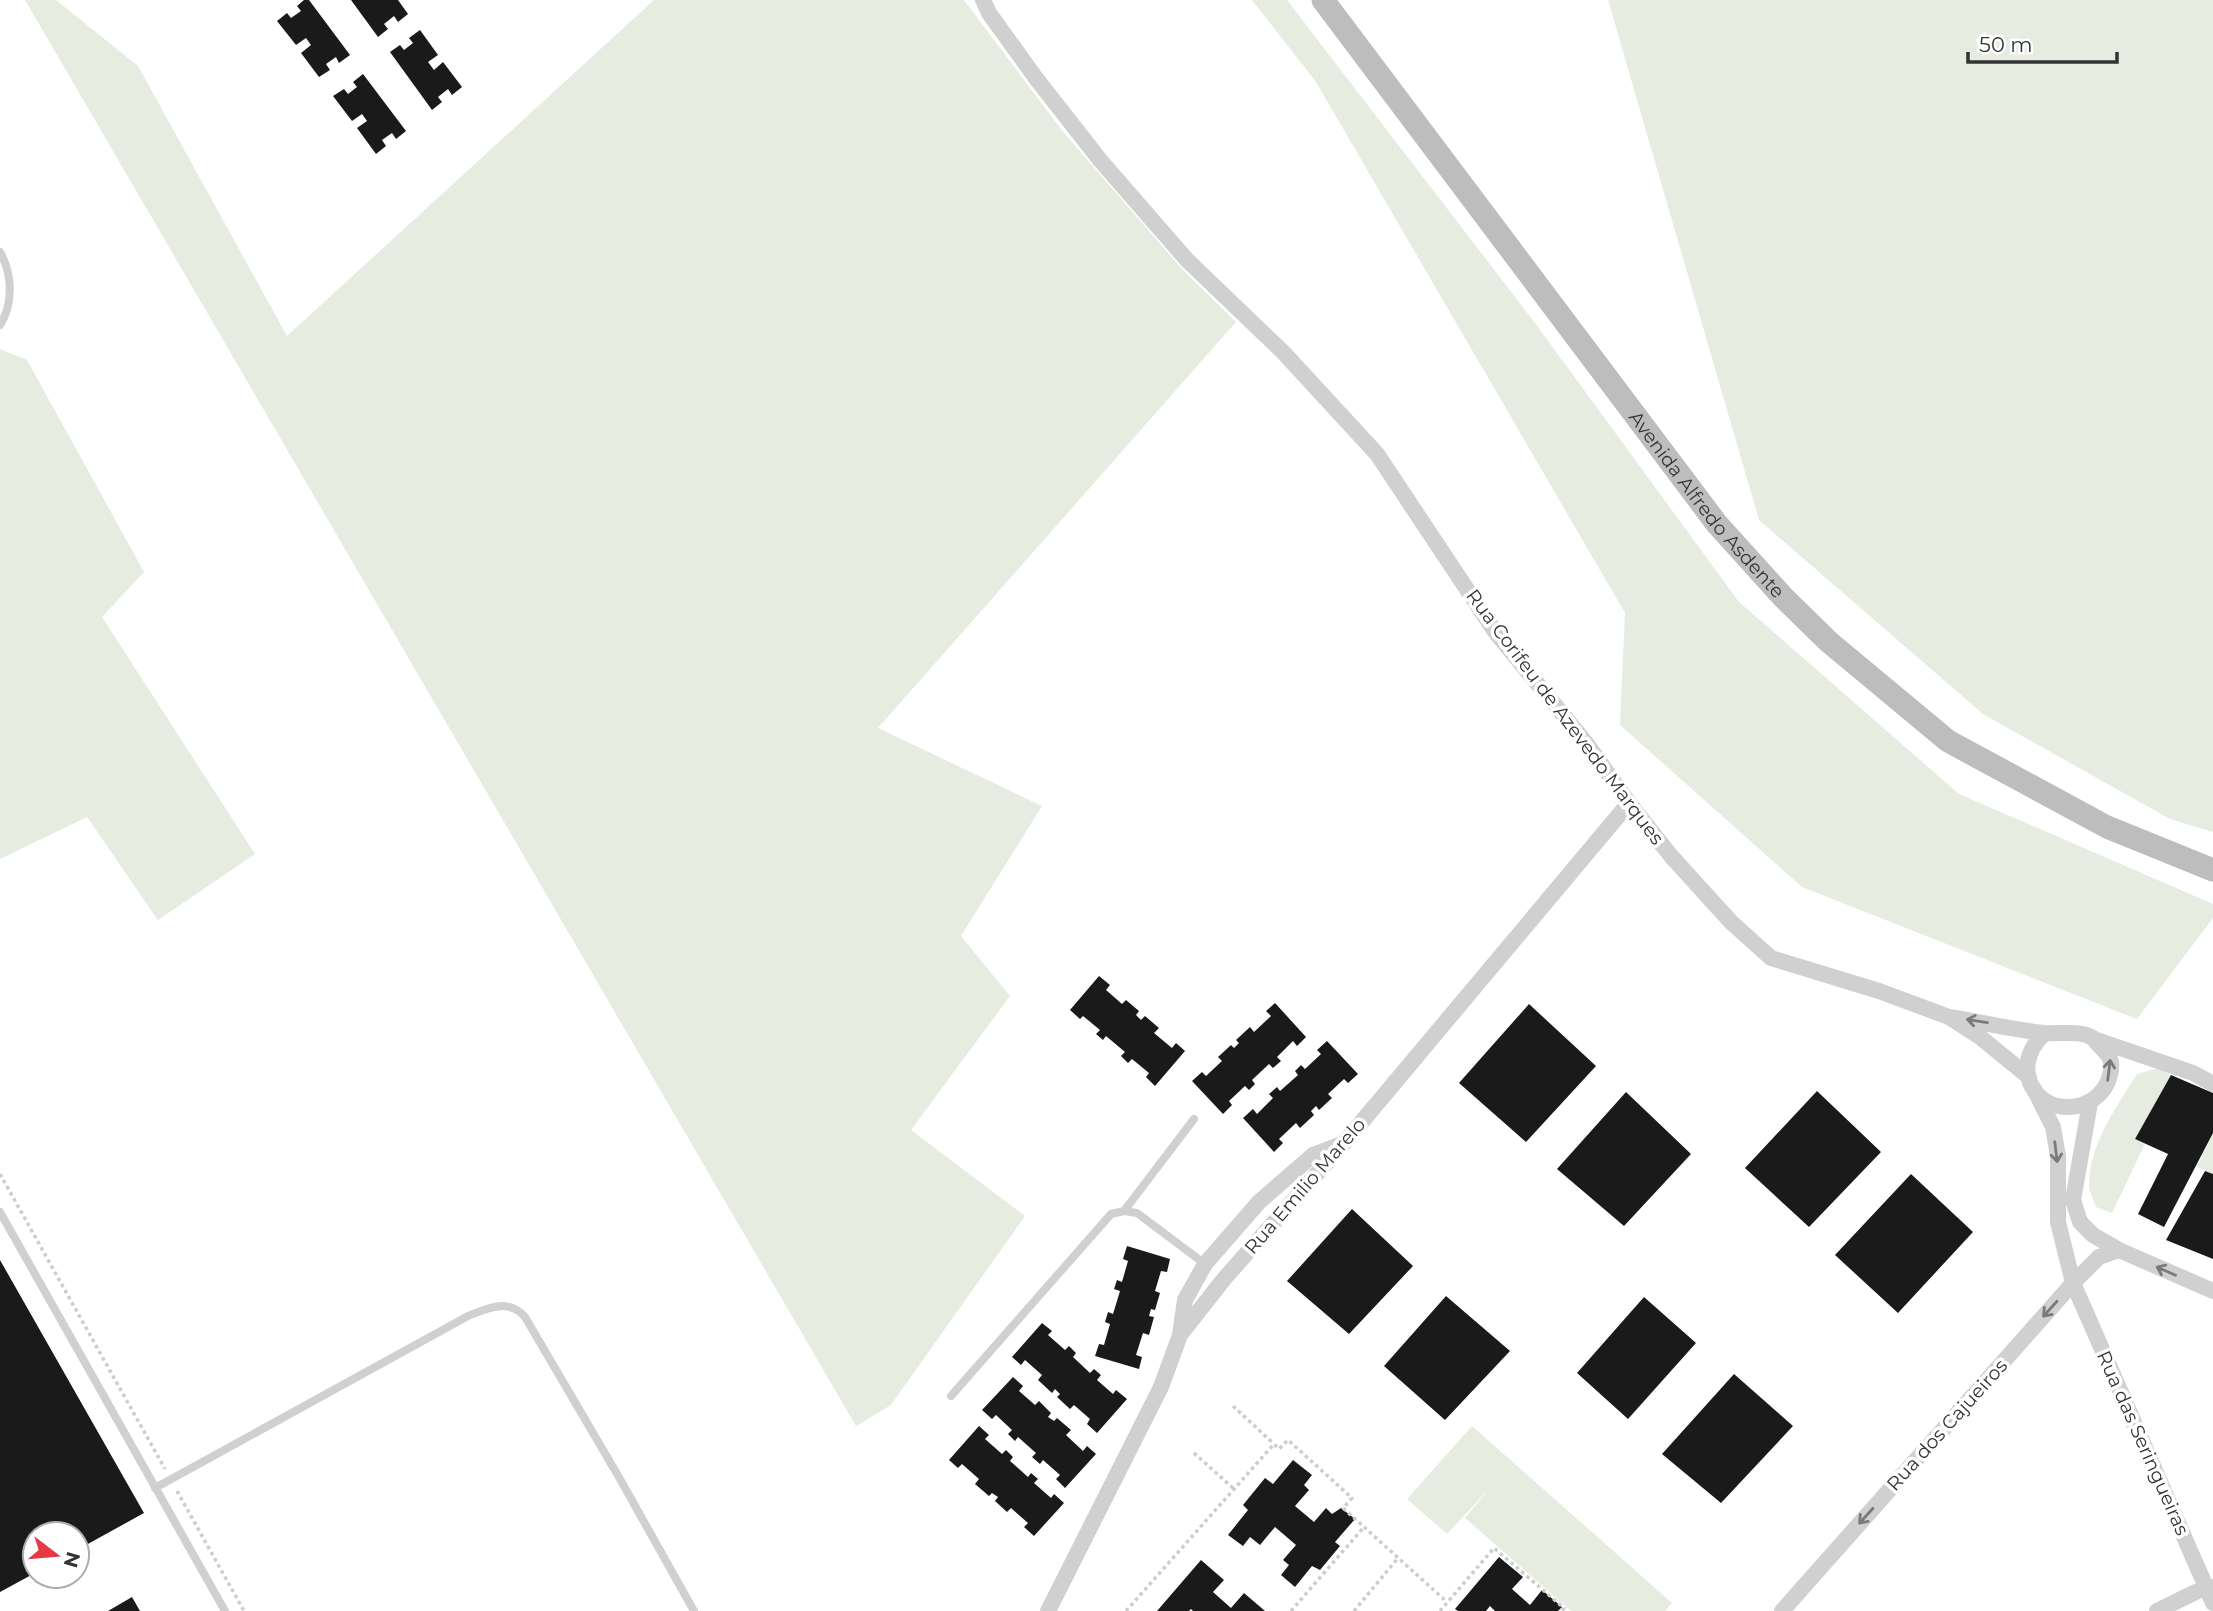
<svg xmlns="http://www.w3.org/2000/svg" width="2213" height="1611" viewBox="0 0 2213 1611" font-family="Montserrat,sans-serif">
	<rect width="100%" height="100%" fill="#fff"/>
	<path fill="#e6ecdf" d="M25,0H56L138,66L287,336L654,0H964L1064,133L1183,270L1236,322L878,728L1042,806L961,936L1010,996L911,1130L1025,1216L891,1405L856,1426Z
		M1252,0H1287L1535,323L1739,602L1959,794L2213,904V918L2137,1019L1802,887L1620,725L1625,613L1316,82Z
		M1608,0H2213V832L2170,819L1983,714L1759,520Z
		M0,349L27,360L144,572L102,617L255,854L158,920L87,817L0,859Z
		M2159,1068L2171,1075L2135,1139L2145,1144L2112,1213L2096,1207C2094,1200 2089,1192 2089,1186C2089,1144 2116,1108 2137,1074Z
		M2213,1133V1174L2197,1167Z
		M1472,1426L1672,1603L1665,1611H1571L1465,1518L1490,1488L1447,1534L1407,1499Z"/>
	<path fill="#1a1a1a" d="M304,0H309L350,55L339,63L336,57L326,64L330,70L319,77L301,53L311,45L306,38L296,45L277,21L287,13L291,18L301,11L297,6Z
		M351,0H398L408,14L398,22L394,16L384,24L388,29L378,37Z
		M420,30L438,55L428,62L434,70L443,62L462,87L452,95L448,89L438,97L442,102L432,110L390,52L400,45L404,50L413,43L409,38Z
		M363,74L406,131L396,139L392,133L382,140L386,146L376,154L357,128L367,121L362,114L352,121L333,96L344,89L348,94L357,87L353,82Z
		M1099,976L1110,985L1106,990L1122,1004L1126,1000L1139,1011L1136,1015L1141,1020L1145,1016L1159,1028L1154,1033L1172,1048L1176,1043L1185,1051L1155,1086L1146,1077L1149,1073L1132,1059L1128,1063L1121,1056L1125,1052L1106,1036L1103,1040L1096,1034L1100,1030L1083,1016L1080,1019L1070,1010Z
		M1275,1003L1306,1037L1297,1046L1293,1041L1277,1057L1281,1061L1273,1068L1269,1064L1252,1080L1255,1084L1249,1090L1245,1086L1229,1101L1232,1105L1223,1114L1192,1081L1202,1072L1206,1076L1222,1061L1218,1057L1231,1045L1234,1048L1239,1043L1236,1040L1250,1027L1254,1032L1271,1016L1266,1011Z
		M1529,1004L1596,1066L1526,1142L1459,1083Z
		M1327,1041L1358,1074L1348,1083L1344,1079L1328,1094L1332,1098L1319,1110L1316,1106L1311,1111L1314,1115L1300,1128L1296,1123L1279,1139L1283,1143L1274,1152L1243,1118L1253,1109L1257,1114L1273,1098L1269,1094L1277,1087L1280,1091L1298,1075L1295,1071L1301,1065L1305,1069L1321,1054L1317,1050Z
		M2171,1075L2213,1093V1133L2164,1227L2138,1214L2168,1154L2135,1139Z
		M1817,1091L1881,1152L1809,1227L1745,1168Z
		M1626,1092L1691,1154L1624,1226L1557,1169Z
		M2205,1171L2213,1174V1259L2166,1240Z
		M1911,1174L1973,1232L1898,1313L1835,1255Z
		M1352,1209L1413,1266L1349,1334L1287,1281Z
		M1127,1246L1170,1259L1167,1272L1161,1271L1155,1291L1160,1293L1155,1310L1151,1309L1149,1316L1154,1317L1149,1335L1143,1333L1136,1355L1142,1357L1139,1369L1095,1356L1099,1344L1104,1345L1110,1324L1105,1322L1108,1312L1113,1314L1120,1291L1114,1289L1117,1280L1122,1282L1128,1261L1123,1259Z
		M0,1260L144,1513L77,1550V1534H35V1573L0,1592Z
		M1446,1296L1510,1351L1445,1420L1384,1366Z
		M1644,1297L1696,1343L1628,1419L1577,1373Z
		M1042,1323L1052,1331L1048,1335L1065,1350L1069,1346L1076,1353L1073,1357L1090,1373L1094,1369L1101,1375L1097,1380L1113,1394L1116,1390L1127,1399L1097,1433L1087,1424L1090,1419L1074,1405L1070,1409L1057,1397L1060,1394L1055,1389L1052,1393L1038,1380L1042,1375L1025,1360L1021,1365L1012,1357Z
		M1734,1374L1793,1426L1721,1503L1662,1454Z
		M1013,1377L1023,1386L1019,1391L1035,1405L1039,1401L1051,1413L1048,1417L1054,1421L1057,1418L1071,1430L1066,1435L1083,1451L1087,1446L1096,1454L1065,1488L1056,1479L1060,1475L1043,1460L1040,1464L1032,1457L1036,1453L1018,1437L1015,1441L1008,1434L1012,1430L996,1415L992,1419L982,1410Z
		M979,1426L989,1435L985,1439L1002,1454L1006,1450L1013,1457L1010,1461L1028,1477L1031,1473L1038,1479L1034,1483L1051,1498L1054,1494L1064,1503L1034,1536L1024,1527L1028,1523L1011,1508L1007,1512L995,1501L998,1497L992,1493L989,1496L975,1484L979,1479L962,1464L958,1468L949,1460Z
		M1293,1460L1312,1475L1304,1485L1309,1490L1295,1506L1314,1522L1326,1508L1332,1514L1341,1508L1355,1519L1335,1542L1340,1546L1320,1570L1312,1566L1295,1587L1281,1575L1289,1565L1283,1560L1296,1545L1275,1527L1260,1545L1250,1537L1243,1546L1228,1535L1248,1510L1243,1505L1265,1478L1273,1484Z
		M1499,1557L1523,1577L1512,1589L1530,1605L1542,1590L1562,1607L1558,1611H1495L1490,1606L1486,1611H1458L1455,1609Z
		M1201,1560L1224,1580L1213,1592L1231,1608L1244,1593L1265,1611H1193L1191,1609L1189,1611H1157Z
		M132,1597L140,1611H108Z"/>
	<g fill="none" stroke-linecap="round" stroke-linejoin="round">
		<path stroke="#cdcdcd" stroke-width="3.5" stroke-dasharray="3.5 3.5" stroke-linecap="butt" d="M0,1174L165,1469
			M1233,1406L1274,1444
			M1194,1453L1234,1489
			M177,1491L244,1611
			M1126,1611L1274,1444L1279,1449L1288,1440L1352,1498L1343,1508L1447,1602
			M1291,1611L1364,1527
			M1354,1611L1398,1558
			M1440,1611L1494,1548L1564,1608L1562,1611"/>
		<path stroke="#d0d0d0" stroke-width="8" d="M0,252C12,273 14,303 0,325
			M1124,1211L1194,1119
			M0,1212L225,1611
			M951,1396L1111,1214L1124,1211L1137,1213L1205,1264
			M155,1488L468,1316C488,1308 509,1298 525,1317L620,1479L694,1611"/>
		<path stroke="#d0d0d0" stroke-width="16" d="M983,0L989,13L1035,77L1100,160L1187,260L1283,352L1377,454L1496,633L1587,744L1629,803L1671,856L1731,922L1771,958L1879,991L1949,1017
			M2094,1039L2193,1073L2213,1084
			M2029,1077L1980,1037L1949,1017C1981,1022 2013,1030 2045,1033C2059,1034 2080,1030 2093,1038C2095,1039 2095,1041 2096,1042C2100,1047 2108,1053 2110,1059C2112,1063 2111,1071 2110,1075C2100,1116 2038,1119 2028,1076C2025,1058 2033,1044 2045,1033
			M2034,1089L2053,1127L2058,1156V1222L2073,1283L2213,1603
			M2090,1103L2073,1200L2080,1222L2093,1235L2119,1250L2213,1291
			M1180,1335L1185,1300L1205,1264L1259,1202L1313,1155L1342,1144
			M1048,1611L1161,1387L1180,1335L1224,1279L1344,1143L1629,803
			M1782,1611L2073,1283L2099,1257L2119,1250
			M2157,1611L2206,1587H2213"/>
		<path stroke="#bdbdbd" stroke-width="23" id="s1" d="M1323,0L1717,524L1783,597L1829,642L1948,741L2107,827L2213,870"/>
	</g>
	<defs><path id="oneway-shaft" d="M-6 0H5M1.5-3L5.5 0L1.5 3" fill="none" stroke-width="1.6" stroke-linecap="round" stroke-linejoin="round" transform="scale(1.75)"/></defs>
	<g stroke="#7a7a7a">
		<use href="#oneway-shaft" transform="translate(1977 1021) rotate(-171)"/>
		<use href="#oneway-shaft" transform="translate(2109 1070) rotate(-83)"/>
		<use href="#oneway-shaft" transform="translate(2056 1152) rotate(83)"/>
		<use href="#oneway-shaft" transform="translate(2166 1271) rotate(-156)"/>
		<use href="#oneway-shaft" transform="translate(2050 1309) rotate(132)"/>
		<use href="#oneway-shaft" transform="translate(1866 1516) rotate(132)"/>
	</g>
	<g text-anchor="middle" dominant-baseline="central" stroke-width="7" stroke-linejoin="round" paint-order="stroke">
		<g font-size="19" fill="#333" stroke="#fff">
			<text stroke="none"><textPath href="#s1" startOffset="634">Avenida Alfredo Asdente</textPath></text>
			<text transform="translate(1565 717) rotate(53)">Rua Corifeu de Azevedo Marques</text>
			<text transform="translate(1305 1186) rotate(-49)">Rua Emilio Marelo</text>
			<text transform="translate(1947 1425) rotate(-48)">Rua dos Cajueiros</text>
			<text transform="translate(2143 1443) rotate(66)">Rua das Seringueiras</text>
		</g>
	</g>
	<g transform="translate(56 1555) rotate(106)"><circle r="33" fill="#ffffff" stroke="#adadad" stroke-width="2"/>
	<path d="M0-5L12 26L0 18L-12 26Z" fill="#e63946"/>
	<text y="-10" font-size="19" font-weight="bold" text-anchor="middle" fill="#333333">N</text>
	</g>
	<path d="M1968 52v10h149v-10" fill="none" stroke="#333333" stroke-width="3.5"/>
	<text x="1979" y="52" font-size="21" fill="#333333" stroke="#ffffff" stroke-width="5" paint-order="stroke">50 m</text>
</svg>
